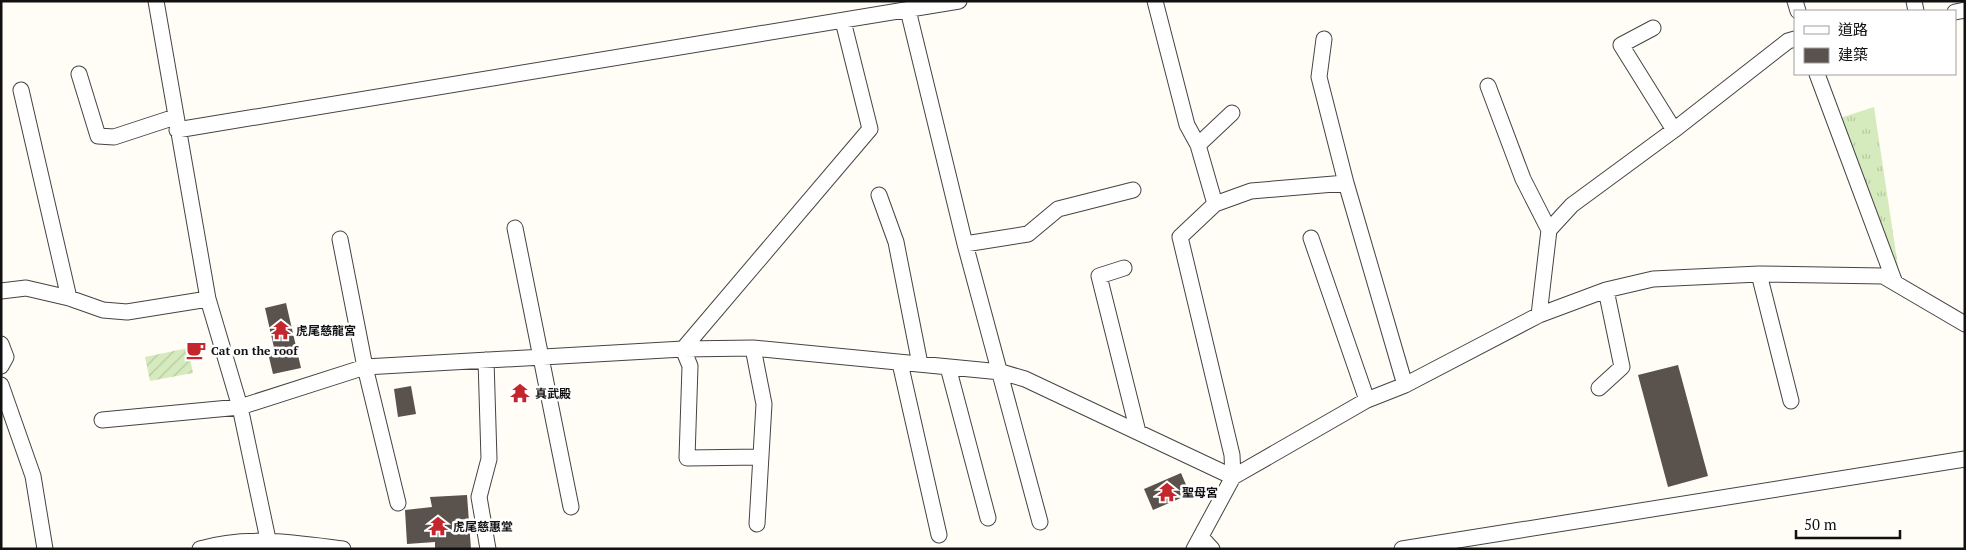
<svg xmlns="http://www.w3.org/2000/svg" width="1966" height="550" viewBox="0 0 1966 550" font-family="'PT Serif','Noto Sans TC',serif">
	<defs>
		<pattern id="park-tufts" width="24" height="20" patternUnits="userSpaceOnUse" patternTransform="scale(1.25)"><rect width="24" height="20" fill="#d5ebbd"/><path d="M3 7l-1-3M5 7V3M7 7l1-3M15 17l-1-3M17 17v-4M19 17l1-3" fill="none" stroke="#b6c8a1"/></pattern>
		<pattern id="garden-furrows" width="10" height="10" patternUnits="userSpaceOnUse" patternTransform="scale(1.25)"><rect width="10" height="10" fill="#d5ebbd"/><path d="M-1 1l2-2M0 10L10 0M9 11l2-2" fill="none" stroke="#b6c8a1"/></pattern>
	</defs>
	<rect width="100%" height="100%" fill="#fffdf5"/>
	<path fill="url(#park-tufts)" d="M1874,107L1900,280L1840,118Z"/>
	<path fill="url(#garden-furrows)" d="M188,348L193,373L150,381L145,357Z"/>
	<path fill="#5a524d" d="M286,303L301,368L273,374L268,353L275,352L265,308Z
		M1678,365L1708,476L1668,487L1638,375Z
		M411,386L416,414L398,417L394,389Z
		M1181,473L1190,494L1153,510L1144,489Z
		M467,495L471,549H435V542L407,544L405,510L432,507L430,497Z"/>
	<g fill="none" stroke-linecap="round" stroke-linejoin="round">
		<defs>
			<path id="minor" d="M156,1L208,299L240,407L270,549
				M1155,1L1187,125L1198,145L1215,204L1251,191L1346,183L1405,385
				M1795,1L1798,11
				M1914,1L1916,11
				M908,10L965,244L1040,522
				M1955,12L1965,10
				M1653,28L1621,45L1674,130
				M1324,39L1319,77L1346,183
				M79,74L98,136L114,137L175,117
				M1817,74L1895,283
				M1488,86L1523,179L1549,230
				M21,90L69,298
				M177,130L959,1
				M1198,145L1232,113
				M879,195L896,242L920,364
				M515,228L571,507
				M1311,238L1367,400
				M340,239L365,367L398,503
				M965,244L1028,234L1058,209L1133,190
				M1124,268L1099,276L1138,432
				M1759,274L1791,401
				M1,291L26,288L69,298L103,310L127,312L208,299
				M1539,315L1549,230L1572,205L1674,130L1788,41L1795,39
				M1,344L6,357L1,366
				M753,348L764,404L757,524
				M486,360L489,459L479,497L488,549
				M900,363L939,535
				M948,367L988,518
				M1,385L33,476L45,549
				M1599,388L1622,367L1606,290
				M102,420L240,407L365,367L683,349L753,348L1001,372L1025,379L1233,477
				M760,457L687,458L690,366L683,349L870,129L843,21
				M1233,477L1367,400L1405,385L1539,315L1606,290L1653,279L1759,274L1883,276L1965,324
				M1201,537L1212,549
				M200,549C247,535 295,543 343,549
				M1194,549L1233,477L1232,455L1180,237L1215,204
				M1402,549L1965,459"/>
		</defs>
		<use href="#minor" stroke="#444" stroke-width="17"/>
		<use href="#minor" stroke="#fff" stroke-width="15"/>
	</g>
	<defs>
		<symbol id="temple-bare" viewBox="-9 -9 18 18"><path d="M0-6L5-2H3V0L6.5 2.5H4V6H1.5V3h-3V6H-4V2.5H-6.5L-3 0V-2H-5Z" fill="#c4262e" stroke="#fff" stroke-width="2.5" paint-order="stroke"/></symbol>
		<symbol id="cafe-bare" viewBox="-9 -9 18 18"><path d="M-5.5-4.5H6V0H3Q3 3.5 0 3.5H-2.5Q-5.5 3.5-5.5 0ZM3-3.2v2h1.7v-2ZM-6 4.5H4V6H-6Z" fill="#c4262e" stroke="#fff" stroke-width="2.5" paint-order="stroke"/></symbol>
	</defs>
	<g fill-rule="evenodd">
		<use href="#temple-bare" x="267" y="316" width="28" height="28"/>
		<use href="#cafe-bare" x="182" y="336" width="28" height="28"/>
		<use href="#temple-bare" x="506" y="379" width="28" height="28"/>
		<use href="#temple-bare" x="1153" y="478" width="28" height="28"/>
		<use href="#temple-bare" x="424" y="512" width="28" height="28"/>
	</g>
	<g text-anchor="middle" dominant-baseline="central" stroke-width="5" stroke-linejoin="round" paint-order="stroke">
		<g font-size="12" font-weight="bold" fill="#111" stroke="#fff" text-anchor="start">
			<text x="296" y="330">虎尾慈龍宮</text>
			<text x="211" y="350">Cat on the roof</text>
			<text x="535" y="393">真武殿</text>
			<text x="1182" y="492">聖母宮</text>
			<text x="453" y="526">虎尾慈惠堂</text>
		</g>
	</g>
	<rect width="1966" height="550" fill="none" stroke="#111111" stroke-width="5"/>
	<rect x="1794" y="10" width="162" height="65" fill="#ffffff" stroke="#a0a0a0"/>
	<rect x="1804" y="26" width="25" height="8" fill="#ffffff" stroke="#a0a0a0"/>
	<text x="1838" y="35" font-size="15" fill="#111111">道路</text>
	<rect x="1804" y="48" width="25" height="15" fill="#5a524d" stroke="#a0a0a0"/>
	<text x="1838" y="60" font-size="15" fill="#111111">建築</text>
	<path d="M1796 530v8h104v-8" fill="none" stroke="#111111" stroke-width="2.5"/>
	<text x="1804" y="530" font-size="15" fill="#111111" stroke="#ffffff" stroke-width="4" paint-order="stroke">50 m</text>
</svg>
